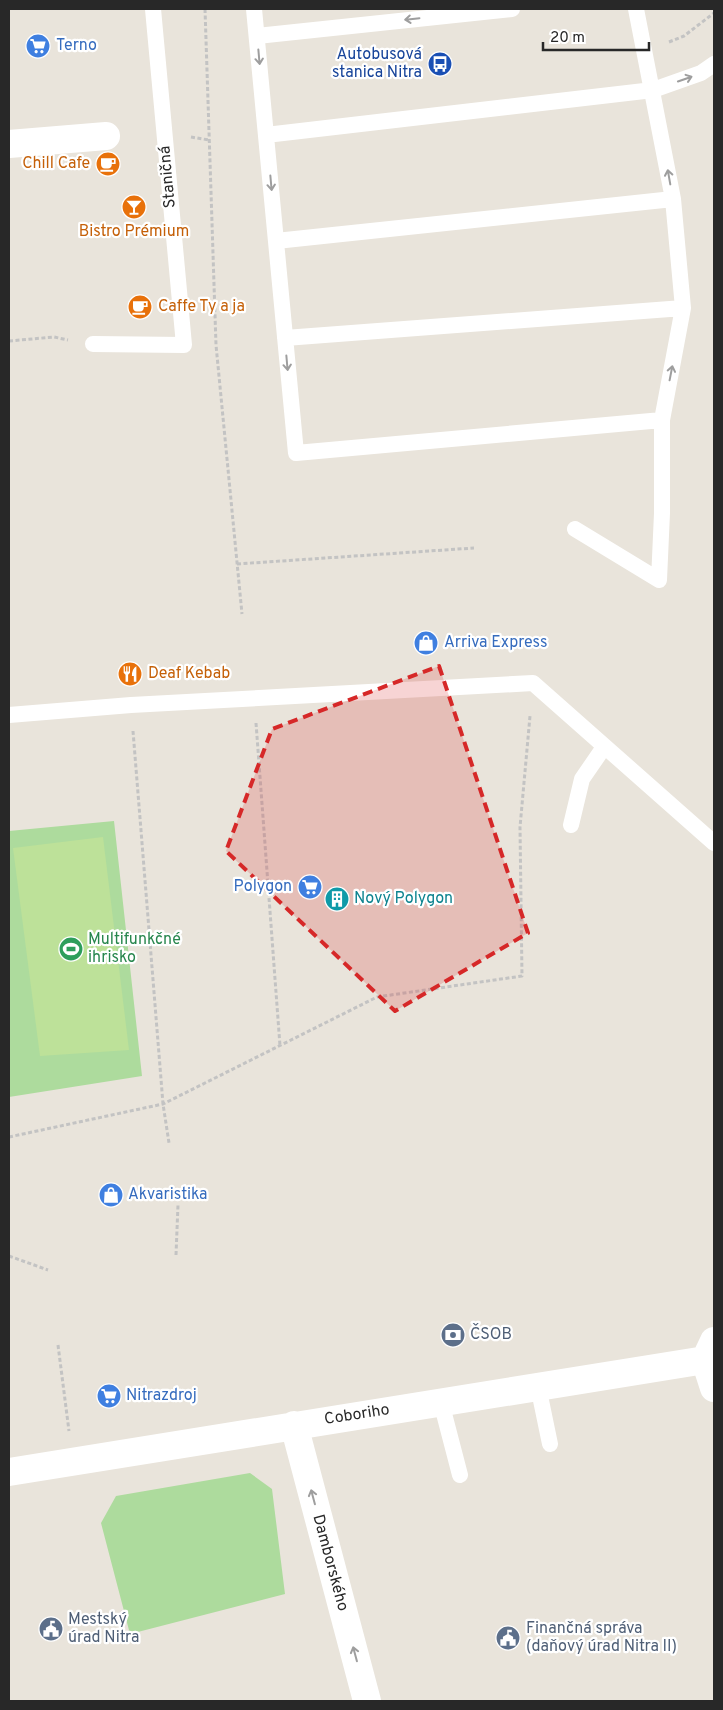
<svg xmlns="http://www.w3.org/2000/svg" width="723" height="1710" viewBox="0 0 723 1710" font-family="Overpass,sans-serif">
	<rect width="100%" height="100%" fill="#e9e4db"/>
	<path fill="#addb9d" d="M114,821L142,1076L9,1097V831Z
		M250,1473L272,1489L285,1594L130,1634L101,1523L116,1496Z"/>
	<path fill="#bde199" d="M103,837L129,1050L40,1056L13,848Z"/>
	<g fill="none" stroke-linecap="round" stroke-linejoin="round">
		<path stroke="#c3c3c3" stroke-width="3" stroke-dasharray="4 2.5" stroke-linecap="butt" d="M205,9L216,345L242,614
			M669,42L684,36L714,13
			M191,137L209,140
			M9,341L54,337L68,340
			M237,564L474,548
			M256,723L280,1046
			M133,731L163,1104L169,1143
			M9,1137L163,1104L377,997L522,976L520,827L530,716
			M176,1255L178,1205
			M9,1256L48,1270
			M58,1345L69,1431"/>
		<path stroke="#fff" stroke-width="16" d="M254,9L296,453L662,420
			M257,36L512,9
			M266,135L653,90L701,73L714,64
			M276,241L673,199
			M285,338L683,308
			M93,344L184,345L153,9
			M575,529L659,580L662,513V420L683,308L673,199L636,9
			M9,715L131,705L533,683L714,843
			M571,825L582,779L604,747
			M538,1386L550,1444
			M441,1402L460,1475"/>
		<path stroke="#fff" stroke-width="28" d="M9,144L106,136
			M714,1341L705,1360L714,1388
			M294,1425L367,1701
			M9,1472L705,1360"/>
	</g>
	<defs><path id="oneway-shaft" d="M-6 0H5M1.5-3L5.5 0L1.5 3" fill="none" stroke-width="1.6" stroke-linecap="round" stroke-linejoin="round" transform="scale(1.25)"/></defs>
	<g stroke="#9e9e9e">
		<use href="#oneway-shaft" transform="translate(412 19) rotate(174)"/>
		<use href="#oneway-shaft" transform="translate(259 57) rotate(85)"/>
		<use href="#oneway-shaft" transform="translate(685 79) rotate(-19)"/>
		<use href="#oneway-shaft" transform="translate(669 177) rotate(-100)"/>
		<use href="#oneway-shaft" transform="translate(271 183) rotate(85)"/>
		<use href="#oneway-shaft" transform="translate(287 363) rotate(85)"/>
		<use href="#oneway-shaft" transform="translate(671 373) rotate(-79)"/>
		<use href="#oneway-shaft" transform="translate(313 1497) rotate(-105)"/>
		<use href="#oneway-shaft" transform="translate(355 1654) rotate(-105)"/>
	</g>
	<path fill="#d62828" fill-opacity="0.2" stroke="#d62828" stroke-width="4" stroke-dasharray="10 6" stroke-linejoin="round" d="M439,666L528,933L395,1011L226,851L272,729Z"/>
	<defs>
		<symbol id="supermarket-disc" viewBox="-11 -11 22 22"><circle r="9.5" fill="#3f7fe0" stroke="#fff"/><path d="M-6-5.5h2.5l.6 2H6L4.5 2H-2.5L-4.4-4H-6ZM-1.5 3.2a1.3 1.3 0 1 0 .1 0ZM3 3.2a1.3 1.3 0 1 0 .1 0Z" fill="#fff"/></symbol>
		<symbol id="bus-disc" viewBox="-11 -11 22 22"><circle r="9.5" fill="#1a4fb4" stroke="#fff"/><path d="M-5-6H5V4H4V6H2V4H-2V6H-4V4H-5ZM-3.5-4V0h7V-4ZM-3.5 1.2v1.5H-2V1.2ZM2 1.2v1.5H3.5V1.2Z" fill="#fff"/></symbol>
		<symbol id="cafe-disc" viewBox="-11 -11 22 22"><circle r="9.5" fill="#e8710a" stroke="#fff"/><path d="M-5.5-4.5H6V0H3Q3 3.5 0 3.5H-2.5Q-5.5 3.5-5.5 0ZM3-3.2v2h1.7v-2ZM-6 4.5H4V6H-6Z" fill="#fff"/></symbol>
		<symbol id="bar-disc" viewBox="-11 -11 22 22"><circle r="9.5" fill="#e8710a" stroke="#fff"/><path d="M-6-5H6L.8 .8V4.5H3.5V6h-7V4.5H-.8V.8Z" fill="#fff"/></symbol>
		<symbol id="shop-disc" viewBox="-11 -11 22 22"><circle r="9.5" fill="#3f7fe0" stroke="#fff"/><path d="M-5-2.5h2.3a2.7 3.5 0 0 1 5.4 0H5L5.5 6h-11ZM-1.5-2.5h3a1.5 2.3 0 0 0-3 0Z" fill="#fff"/></symbol>
		<symbol id="restaurant-disc" viewBox="-11 -11 22 22"><circle r="9.5" fill="#e8710a" stroke="#fff"/><path d="M-5-6h1v4h1v-4h1v4h1v-4h1v5L-1.5 .5V6h-2V.5L-5-1ZM5-6V6H3V1.5H1.5Q1.5-4 5-6Z" fill="#fff"/></symbol>
		<symbol id="building-disc" viewBox="-11 -11 22 22"><circle r="9.5" fill="#0f9aa8" stroke="#fff"/><path d="M-4-6H4V6H1V3H-1V6H-4ZM-2.5-4.3h1.7v1.8h-1.7ZM.8-4.3h1.7v1.8H.8ZM-2.5-1h1.7V.8h-1.7ZM.8-1h1.7V.8H.8Z" fill="#fff"/></symbol>
		<symbol id="stadium-disc" viewBox="-11 -11 22 22"><circle r="9.5" fill="#2e9e5b" stroke="#fff"/><path d="M0-5a6.5 5 0 1 0 0 10a6.5 5 0 1 0 0-10ZM-3.5-1.8h7v3.6h-7Z" fill="#fff"/></symbol>
		<symbol id="bank-disc" viewBox="-11 -11 22 22"><circle r="9.5" fill="#5c6f8a" stroke="#fff"/><path d="M-6-4H6V4H-6ZM0-2.3a2.3 2.3 0 1 0 0 4.6a2.3 2.3 0 1 0 0-4.6Z" fill="#fff"/></symbol>
		<symbol id="civic-disc" viewBox="-11 -11 22 22"><circle r="9.5" fill="#5c6f8a" stroke="#fff"/><path d="M-.6-6.5H3V-4.5H.6V-3L4-1V1h2V6H-6V1h2V-1L-.6-3ZM-1.2 2.5V6h2.4V2.5Z" fill="#fff"/></symbol>
	</defs>
	<g fill-rule="evenodd">
		<use href="#supermarket-disc" x="24" y="32" width="28" height="28"/>
		<use href="#bus-disc" x="426" y="50" width="28" height="28"/>
		<use href="#cafe-disc" x="94" y="150" width="28" height="28"/>
		<use href="#bar-disc" x="120" y="193" width="28" height="28"/>
		<use href="#cafe-disc" x="126" y="293" width="28" height="28"/>
		<use href="#shop-disc" x="412" y="629" width="28" height="28"/>
		<use href="#restaurant-disc" x="116" y="660" width="28" height="28"/>
		<use href="#supermarket-disc" x="296" y="873" width="28" height="28"/>
		<use href="#building-disc" x="323" y="885" width="28" height="28"/>
		<use href="#stadium-disc" x="57" y="935" width="28" height="28"/>
		<use href="#shop-disc" x="97" y="1181" width="28" height="28"/>
		<use href="#bank-disc" x="439" y="1321" width="28" height="28"/>
		<use href="#supermarket-disc" x="95" y="1382" width="28" height="28"/>
		<use href="#civic-disc" x="37" y="1615" width="28" height="28"/>
		<use href="#civic-disc" x="494" y="1624" width="28" height="28"/>
	</g>
	<g text-anchor="middle" dominant-baseline="central" stroke-width="4.5" stroke-linejoin="round" paint-order="stroke">
		<g font-size="16" fill="#366cbe" stroke="#fff" text-anchor="start">
			<text x="56" y="46">Terno</text>
			<text x="444" y="643">Arriva Express</text>
			<text x="292" y="887" text-anchor="end">Polygon</text>
			<text x="128" y="1195">Akvaristika</text>
			<text x="126" y="1396">Nitrazdroj</text>
		</g>
		<g font-size="16" fill="#164399" stroke="#fff" text-anchor="end">
			<text x="422" y="55">Autobusová<tspan x="422" dy="18">stanica Nitra</tspan></text>
		</g>
		<g font-size="16" fill="#c56008" stroke="#fff" text-anchor="start">
			<text x="90" y="164" text-anchor="end">Chill Cafe</text>
			<text x="134" y="232" text-anchor="middle">Bistro Prémium</text>
			<text x="158" y="307">Caffe Ty a ja</text>
			<text x="148" y="674">Deaf Kebab</text>
		</g>
		<g font-size="16" fill="#282828" stroke="#fff">
			<text transform="translate(168 177) rotate(-95)">Staničná</text>
			<text transform="translate(357 1415) rotate(-9)">Coboriho</text>
			<text transform="translate(330 1563) rotate(75)">Damborského</text>
		</g>
		<g font-size="16" fill="#0d838f" stroke="#fff" text-anchor="start">
			<text x="354" y="899">Nový Polygon</text>
		</g>
		<g font-size="16" fill="#27864d" stroke="#fff" text-anchor="start">
			<text x="88" y="940">Multifunkčné<tspan x="88" dy="18">ihrisko</tspan></text>
		</g>
		<g font-size="16" fill="#4e5e75" stroke="#fff" text-anchor="start">
			<text x="470" y="1335">ČSOB</text>
			<text x="68" y="1620">Mestský<tspan x="68" dy="18">úrad Nitra</tspan></text>
			<text x="526" y="1629">Finančná správa<tspan x="526" dy="18">(daňový úrad Nitra II)</tspan></text>
		</g>
	</g>
	<rect width="723" height="1710" fill="none" stroke="#282828" stroke-width="20"/>
	<path d="M543 42v8h106v-8" fill="none" stroke="#282828" stroke-width="2.5"/>
	<text x="550" y="42" font-size="15" fill="#282828" stroke="#ffffff" stroke-width="4" paint-order="stroke">20 m</text>
</svg>
